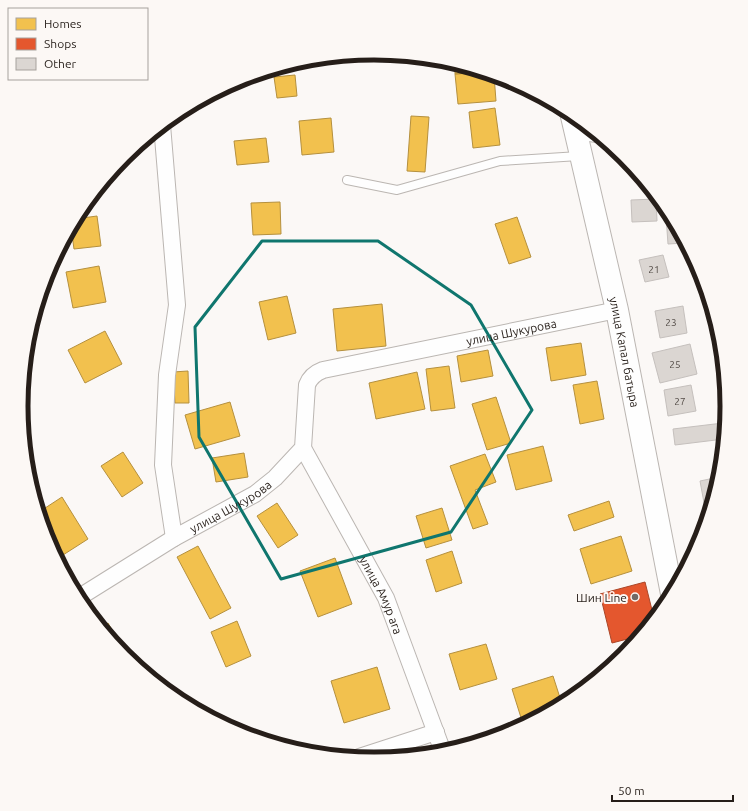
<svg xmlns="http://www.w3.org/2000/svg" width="748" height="811" viewBox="0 0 748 811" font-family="Ubuntu,sans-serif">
	<rect width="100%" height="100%" fill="#fbf8f6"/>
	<path fill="#f2c14e" stroke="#b5903e" d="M455,63L484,72L455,74Z
		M484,72L494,75L496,101L458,104L455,74Z
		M295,75L297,96L277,98L274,77Z
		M495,108L500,145L473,148L469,112Z
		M411,116L429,117L425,172L407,171Z
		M331,118L334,152L302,155L299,121Z
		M266,138L269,162L237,165L234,141Z
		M99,187L100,193L93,194Z
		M280,202L281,234L253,235L251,203Z
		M97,216L101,246L74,249L71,227L75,219Z
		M517,217L531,257L509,264L495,224Z
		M99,266L106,302L73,308L66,272Z
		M287,296L296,333L268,340L259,302Z
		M382,304L386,346L337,351L333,309Z
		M105,331L122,364L85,383L68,350Z
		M581,343L586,375L551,381L546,348Z
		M488,350L493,376L461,382L457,356Z
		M449,366L455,408L431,411L426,369Z
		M188,371L189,403H175L173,372Z
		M417,372L425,409L376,419L369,383Z
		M597,381L604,419L580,424L573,385Z
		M496,397L511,443L487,450L472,404Z
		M230,402L240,436L195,449L185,415Z
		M543,446L552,481L516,490L507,455Z
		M123,452L143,483L122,497L101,466Z
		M244,453L248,477L216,482L212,458Z
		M485,454L496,482L475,490L488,524L473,529L450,466Z
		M62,497L88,539L63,555L42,520L39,512Z
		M609,501L614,517L574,531L568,515Z
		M277,503L298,535L278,548L257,516Z
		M442,508L452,540L426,548L416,516Z
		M621,536L632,571L591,584L580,549Z
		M198,546L231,608L210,619L177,557Z
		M452,551L462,583L436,592L426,560Z
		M335,558L352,604L318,617L300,571Z
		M237,621L251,656L226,667L211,632Z
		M108,623L122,647L119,649L101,627Z
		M486,644L497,679L460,690L449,654Z
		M377,667L390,709L344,723L331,681Z
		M553,676L562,704L523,724L512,689Z"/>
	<path fill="#e4572e" stroke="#ab4628" d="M645,582L654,618L639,636L612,643L600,594Z"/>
	<path fill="#dbd6d2" stroke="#c5c0bd" d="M656,199L657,221L632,222L631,200Z
		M671,215L685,243L668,244L666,216Z
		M663,255L669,277L645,282L639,260Z
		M683,306L687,333L660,338L655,311Z
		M690,344L697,374L660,383L652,353Z
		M691,385L696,411L668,416L664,390Z
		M723,423L724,439L675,445L673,429Z
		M723,446L722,461L719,447Z
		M719,477L707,519L700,481Z"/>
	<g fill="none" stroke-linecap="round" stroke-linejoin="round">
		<defs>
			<path id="lane" d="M347,180L397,190L500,161L579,156"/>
			<g id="street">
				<path id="s1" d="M162,125L177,305L167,375L163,465L174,538L255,494L275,478L303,448L307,385C310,377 315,373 323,370L617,310"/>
				<path d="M574,131L597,134"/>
				<path id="s2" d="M303,448L386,598L443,752"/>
				<path d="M78,598L174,538"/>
				<path d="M359,757L436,732"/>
			</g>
			<g id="secondary">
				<path id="s3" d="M571,112L617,310L672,594"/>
			</g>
		</defs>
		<use href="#lane" stroke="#bbb6b2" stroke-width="10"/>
		<use href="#street" stroke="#bbb6b2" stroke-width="18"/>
		<use href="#secondary" stroke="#bbb6b2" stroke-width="24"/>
		<use href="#lane" stroke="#fefefe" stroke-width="8"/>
		<use href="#street" stroke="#fefefe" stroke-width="16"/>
		<use href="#secondary" stroke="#fefefe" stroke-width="22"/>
	</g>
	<path fill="none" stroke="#0f766e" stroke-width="3" stroke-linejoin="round" d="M262,241H378L471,305L532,410L451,532L281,579L199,437L195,327Z"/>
	<circle fill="#716a66" stroke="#fcf8f5" stroke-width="1.5" cx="635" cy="597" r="4"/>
	<g text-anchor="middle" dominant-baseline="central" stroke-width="4" stroke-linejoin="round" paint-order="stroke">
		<g font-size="10" fill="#534c47">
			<text x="654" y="269">21</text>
			<text x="671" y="322">23</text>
			<text x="675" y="364">25</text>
			<text x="680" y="401">27</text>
		</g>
		<g font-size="12" fill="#261e19" stroke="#fcf8f5">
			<text stroke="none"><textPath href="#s1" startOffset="852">улица Шукурова</textPath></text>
			<text stroke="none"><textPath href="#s3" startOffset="246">улица Капал батыра</textPath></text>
			<text stroke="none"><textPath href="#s1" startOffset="480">улица Шукурова</textPath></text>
			<text stroke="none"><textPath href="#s2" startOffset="167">улица Амур ага</textPath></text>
		</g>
		<g font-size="12" fill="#261e19" stroke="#fcf8f5" text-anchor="end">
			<text x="627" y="597">Шин Line</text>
		</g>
	</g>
	<path d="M0 0H748V811H0ZM28 406a346 346 0 1 1 692 0a346 346 0 1 1-692 0Z" fill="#fcf8f5" fill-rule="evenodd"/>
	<path fill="none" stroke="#261e19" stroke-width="5" d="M28 406a346 346 0 1 1 692 0a346 346 0 1 1-692 0Z"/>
	<rect x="8" y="8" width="140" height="72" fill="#fcf8f5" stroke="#a6a19d"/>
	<rect x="16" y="18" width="20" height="12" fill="#f2c14e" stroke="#a6a19d"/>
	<text x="44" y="28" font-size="12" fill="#261e19">Homes</text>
	<rect x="16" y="38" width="20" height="12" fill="#e4572e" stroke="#a6a19d"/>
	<text x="44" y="48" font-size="12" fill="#261e19">Shops</text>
	<rect x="16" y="58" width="20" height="12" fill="#dbd6d2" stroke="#a6a19d"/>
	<text x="44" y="68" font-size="12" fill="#261e19">Other</text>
	<path d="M612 795v6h121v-6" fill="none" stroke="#261e19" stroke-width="2"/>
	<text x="618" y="795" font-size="12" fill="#261e19" stroke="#fcf8f5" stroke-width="3" paint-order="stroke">50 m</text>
</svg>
